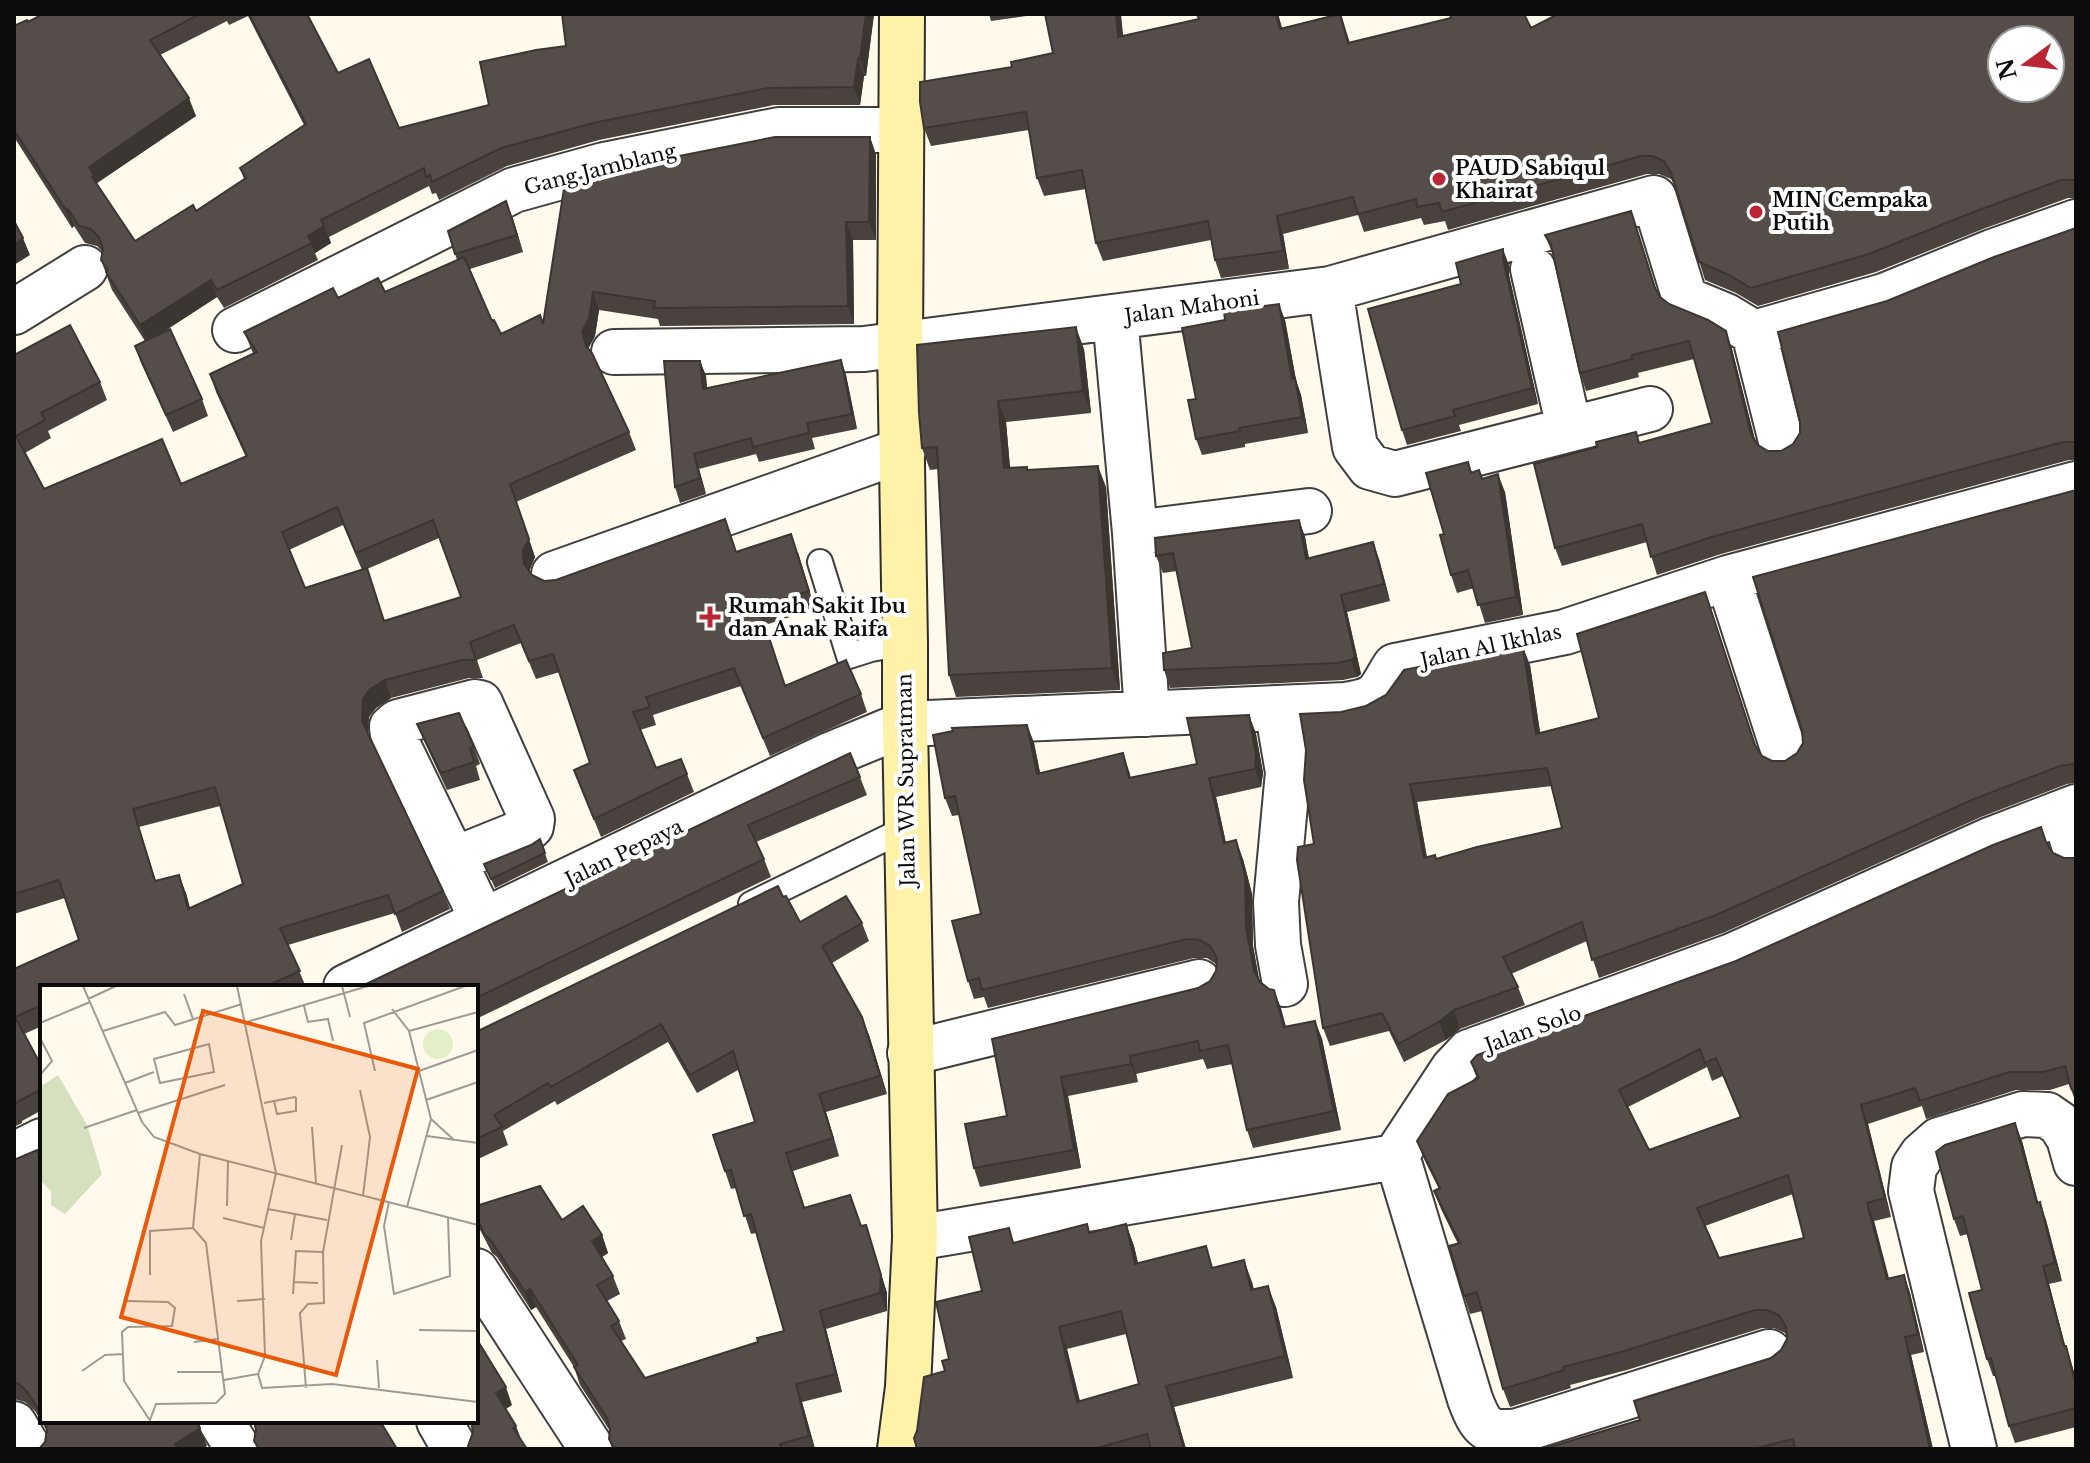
<svg xmlns="http://www.w3.org/2000/svg" width="2090" height="1463" viewBox="0 0 2090 1463" font-family="'Libre Baskerville',serif">
	<rect width="100%" height="100%" fill="#fffaec"/>
	<g fill="none" stroke-linecap="round" stroke-linejoin="round">
		<defs>
			<path id="service" d="M820,562L849,656L871,649L905,643
				M751,904L907,828"/>
			<path id="minor" d="M1533,269L1569,428
				M1330,289L1355,447L1370,467L1395,474L1650,409
				M14,312L85,268
				M1115,317L1135,533L1147,714
				M235,330L514,190L604,165L779,130H901
				M1754,333L1884,296L1992,252L2076,222
				M614,352L864,349L1330,289L1654,198L1685,299L1726,316L1754,333L1782,445
				M1135,533L1309,511
				M554,574L903,450
				M1728,578L1785,755
				M1277,708L1288,772L1276,902L1278,945L1285,984
				M2064,812L2076,852
				M453,860L525,831L531,826L532,819L480,703L475,702L398,722L392,727L393,735L483,921
				M346,987L783,777L832,754L905,724L1346,705C1381,699 1377,694 1395,666L1565,632L1728,578L2076,484
				M910,1053L1199,982
				M14,1155L42,1141
				M1395,1157L1400,1166L1470,1399C1481,1428 1487,1435 1518,1431L1769,1352
				M915,1238L1395,1157L1453,1069L1469,1052L1732,956L1990,840L2076,807
				M476,1271L592,1449
				M221,1421L238,1449
				M439,1421L455,1449
				M14,1424L29,1449
				M1974,1449L1911,1191L1914,1167L1922,1155L1939,1140L2023,1114L2047,1115L2060,1124L2069,1138L2076,1163"/>
			<path id="secondary" d="M900,1449L908,1387L915,1238L905,724V643L900,346L902,14"/>
		</defs>
		<use href="#service" stroke="#3f3f3f" stroke-width="28"/>
		<use href="#minor" stroke="#3f3f3f" stroke-width="48"/>
		<use href="#secondary" stroke="#2e2e2e" stroke-width="48"/>
		<use href="#service" stroke="#fff" stroke-width="24"/>
		<use href="#minor" stroke="#fff" stroke-width="44"/>
		<use href="#secondary" stroke="#fef1a8" stroke-width="44"/>
	</g>
	<path fill="#49423f" fill-rule="evenodd" d="M43,14H307L338,73L399,128L489,105L566,46L562,14H874L866,76H864L860,105H774L599,140L507,166L439,200L436,193L432,194L429,186L329,237L331,243L315,253L318,260L224,308L217,297L160,334L202,399L208,416L173,432L141,363L135,346L145,341L112,290L101,260L103,252L97,246L85,243L74,226L72,228L14,137V26L28,22ZM248,16L304,125L240,168L244,179L196,211L135,241L97,183L196,116L160,55L227,21L229,25Z
		M989,14H1040L991,21Z
		M1278,14L1282,28L1341,14L1350,43L1531,28L2076,14V198H2068L1983,229L1876,272L1758,306L1736,293L1705,280L1676,188L1671,179L1659,174H1647L1448,230L1445,221L1424,225L1421,218L1364,232L1358,215L1283,234L1289,269L1221,278L1215,260L1211,240L1103,261L1096,243L1086,189L1044,196L1037,178L1029,130L931,146L924,128L1012,67L1053,53L1123,36Z
		M870,137L876,155V240H853L854,324L663,326H660L658,319L599,310L595,336L588,349L629,432L636,450L516,502L535,557L530,569V572L532,575L544,581L736,552H798L815,609L765,625L785,686L861,694L867,712L770,756L741,686L653,715L656,725L640,730L656,768L687,774L694,792L601,837L574,770L590,763L560,672L536,679L521,643L477,660L483,678H469L391,698L376,708L369,717L368,735L443,891L450,909L402,932L395,913L288,945L306,987H42V1026L24,1034L42,1067V1110L22,1121V1123L14,1127V969L79,940L65,898L14,914V355L100,382L107,400L48,431L51,438L25,453L44,489L181,484L246,457L216,392L210,374L253,353L244,332L338,298L385,292L457,260L448,231L513,219L523,252L470,269L492,321L501,334L543,323L565,182ZM343,525L362,570L305,588L289,550ZM439,538L461,597L384,621L367,569ZM220,806L243,884L190,909L186,893L156,881L139,827Z
		M2076,228V460H2069L1721,554L1657,575L1647,542L1562,566L1555,548L1640,443L1712,423L1694,359L1638,373L1639,377L1586,391L1580,373L1553,255L1545,235L1637,229L1657,292L1660,297L1669,304L1726,331L1732,349L1755,440L1758,445L1768,451H1781L1793,444L1887,301Z
		M1509,265V275L1538,404L1459,425L1461,431L1407,445L1402,430L1461,284Z
		M1285,320L1296,380L1301,395L1308,433L1245,444V447L1202,455L1196,439V399Z
		M1084,349L1091,413L1006,422L1010,468L1028,470L1106,487L1120,690L956,697L949,675L938,469L930,470L922,448Z
		M841,360L846,375L857,429L812,438L815,449L759,462L756,454L699,469L706,494L680,503L675,487L700,361L706,376L707,388Z
		M1472,472L1505,492L1523,615L1485,623L1474,588L1457,593L1451,575L1444,534Z
		M2076,490V783L2067,784L1981,817L1723,933L1599,978L1587,941L1511,974L1518,987L1525,1005L1460,1029L1446,1040L1404,1062L1389,1031L1330,1046L1323,1028L1314,844L1341,712L1530,665L1540,733L1599,718L1705,592L1756,747L1762,756L1772,761H1785L1797,753ZM1552,786L1562,828L1436,859L1427,857L1417,802Z
		M1299,520L1305,537L1309,558L1379,559L1390,601L1347,612L1361,674L1357,677L1343,680L1170,688L1164,670L1192,648L1177,571L1163,573L1156,556Z
		M1249,715L1256,734L1263,773L1261,787L1216,797L1226,843L1243,859L1252,894L1253,946L1259,981L1269,989L1274,990L1286,1027L1315,1021L1322,1039L1341,1130L1253,1148L1247,1130L1233,1064L1207,1069L1203,1059L1136,1074L1138,1082L1068,1096L1081,1168L980,1187L974,1168L1007,1116L992,1039L1198,988L1210,981L1216,971V964L1207,958H1194L988,1008L984,997L974,999L968,981L981,914L959,815L952,816L945,798L1027,725L1034,743L1040,773L1129,771L1131,778L1197,764Z
		M417,724L474,747L480,764L476,766L480,780L447,790L424,741Z
		M860,777L867,795L756,842L764,859L771,877L476,1019V987H360Z
		M540,839L548,862L495,888L484,864L531,845Z
		M2048,845L2053,853L2064,858H2076V1103L2069,1084L2050,1090H2016L1926,1119L1922,1106L1868,1124L1891,1217L1874,1221L1889,1278L1904,1275L1910,1293L1924,1352L1911,1355L1933,1449H1543L1640,1420L1771,1358L1781,1350L1787,1339V1336L1785,1333L1774,1328H1762L1627,1370L1570,1385L1571,1388L1510,1407L1503,1389L1482,1311L1470,1314L1464,1296L1458,1244L1441,1209L1434,1191L1439,1189L1424,1159L1417,1141L1477,1079L1471,1062L1736,961ZM1707,1067L1712,1081L1723,1076L1740,1117L1649,1150L1628,1107ZM1793,1194L1804,1238L1719,1258L1705,1226Z
		M783,897L800,922L862,923L869,941L832,963L869,1035L887,1094L826,1112L839,1156L793,1171L805,1208L861,1226L866,1225L887,1293V1311L826,1329L842,1392L802,1402L815,1449H612L609,1439L610,1431L580,1385L574,1367L536,1307L531,1310L497,1257L492,1253L476,1222V1206L562,1220L602,1235L608,1253L602,1257L613,1276L620,1294L607,1301L619,1321L626,1339L621,1341L645,1378L758,1342L784,1331L756,1233L751,1234L736,1188L731,1189L725,1171L755,1122L738,1070L697,1093L668,1042L557,1105L555,1101L503,1131L508,1145L476,1160V1032Z
		M2022,1141L2038,1203L2046,1220L2062,1281L2049,1284L2065,1346L2076,1378V1427L2015,1443L2009,1426L1996,1376H1993L1987,1359L1982,1290L1968,1234L1960,1236L1954,1219Z
		M14,1160H42V1421H196L207,1446L45,1442L47,1431L35,1411L25,1402L14,1399Z
		M1087,1224L1090,1233L1126,1224L1134,1246L1138,1263L1214,1268L1252,1282L1254,1290L1276,1307L1293,1378L1174,1407L1186,1449H917L949,1359L1014,1243ZM1126,1334L1139,1384L1080,1401L1067,1349Z"/>
	<path fill="#3c3633" d="M866,14H874L866,76L860,59Z
		M1116,14H1121L1125,55L1118,37Z
		M1276,14H1278L1287,47L1280,29Z
		M858,58L864,76L860,105L854,87Z
		M189,98L196,116L97,183L99,194L89,167Z
		M870,137L876,155V240L869,222Z
		M506,201L513,219L523,252L517,235Z
		M68,209L74,226L72,228L66,210Z
		M1277,216L1283,234L1289,269L1283,251Z
		M846,222L853,240L854,324L848,306Z
		M324,226L331,243L315,253L308,236Z
		M23,238L30,255L14,265V244Z
		M1503,249L1509,265V275L1538,404L1532,388L1503,259Z
		M211,280L217,297L146,343L140,325Z
		M593,292L599,310L595,336L588,349L586,346L582,331Z
		M1279,304L1285,320L1296,380L1301,395L1308,433L1302,417L1292,379Z
		M1076,327L1084,349L1091,413L1083,391Z
		M1726,331L1732,349L1758,452L1751,434Z
		M841,360L846,375L857,429L852,414Z
		M700,361L706,376L708,405L703,389Z
		M998,401L1006,422L1012,490L1004,468Z
		M694,454L699,469L706,494L700,478Z
		M1098,466L1106,487L1120,690L1112,668Z
		M1498,474L1505,492L1523,615L1516,597Z
		M510,484L535,557L530,569V582L524,564Z
		M1299,520L1305,537L1312,576L1306,559Z
		M1373,542L1379,559L1390,601L1384,584Z
		M1341,595L1347,612L1361,674L1357,677L1351,660Z
		M1523,647L1530,665L1543,752L1536,734Z
		M385,680L391,698L376,708L369,717L368,739L362,721L363,699L369,690Z
		M1249,715L1256,734L1263,773L1261,787L1255,769Z
		M1027,725L1034,743L1044,792L1037,774Z
		M1123,753L1129,771L1135,797L1129,778Z
		M1209,778L1216,797L1230,862L1224,843Z
		M1410,784L1417,802L1430,876L1424,858Z
		M1236,840L1243,859L1252,894L1253,946L1261,989L1254,971L1246,928Z
		M179,875L186,893L195,927L188,909Z
		M1274,990L1281,1008L1291,1046L1284,1027Z
		M1454,1010L1460,1029L1446,1040L1439,1022Z
		M862,1017L869,1035L887,1094L880,1076Z
		M1315,1021L1322,1039L1341,1130L1334,1111Z
		M1130,1056L1136,1074L1138,1082L1131,1064Z
		M1061,1077L1068,1096L1081,1168L1074,1150Z
		M819,1094L826,1112L839,1156L833,1138Z
		M1861,1105L1868,1124L1891,1217L1885,1198Z
		M2015,1123L2022,1141L2043,1221L2037,1203Z
		M2040,1202L2046,1220L2062,1281L2055,1263Z
		M1867,1203L1874,1221L1893,1297L1887,1279Z
		M1126,1224L1134,1246L1143,1285L1135,1264Z
		M866,1225L887,1293V1311L880,1293Z
		M602,1235L608,1253L599,1259L592,1241Z
		M1244,1260L1252,1282L1259,1312L1251,1290Z
		M2043,1266L2049,1284L2070,1364L2064,1346Z
		M1904,1275L1910,1293L1924,1352L1918,1334Z
		M1268,1286L1276,1307L1293,1378L1285,1356Z
		M530,1289L536,1307L531,1310L525,1292Z
		M820,1311L826,1329L842,1392L836,1374Z
		M1059,1327L1067,1349L1085,1423L1077,1402Z
		M1905,1337L1911,1355L1933,1449H1930Z
		M2066,1346L2076,1378V1385Z
		M796,1384L802,1402L815,1449L809,1436Z
		M1166,1386L1174,1407L1186,1449H1184Z
		M506,1387L512,1405L503,1411L496,1393Z
		M516,1426L523,1444L513,1428Z
		M200,1428L207,1446L202,1449H177L175,1444Z"/>
	<path fill="#554d49" stroke="#3c3633" stroke-width="2" fill-rule="evenodd" d="M43,14H200L150,40L189,98L89,167L94,175L92,177L135,241L193,205L196,211L246,178L240,168L306,124L249,14H307L338,73L369,59L399,128L489,105L480,62L536,50L566,46L562,14H866L860,59L858,58L854,87L768,88L593,123L501,148L432,182L430,175L426,177L424,168L321,220L324,226L308,236L312,243L217,290L211,280L140,325L106,272L108,270L101,260L103,249L99,237L91,229L79,226L68,209L66,210L14,130V26L27,20L28,22Z
		M1045,14H1116L1118,37L1199,19L1197,14H1276L1280,29L1340,14L1348,43L1451,18L1450,14H1524L1531,28L1558,14H2076V180H2061L1976,211L1869,254L1751,288L1729,275L1699,262L1671,173L1664,161L1653,156H1641L1442,212L1439,203L1417,207L1416,199L1358,214L1353,197L1277,216L1283,251L1215,260L1208,221L1096,243L1082,170L1037,178L1026,112L924,128L920,102V82L1012,67L1011,62L1053,53ZM2002,40H2050V88H2002Z
		M775,137H870L869,222H846L848,306L657,308H654L655,301L593,292L589,319L582,331L583,335L586,346L592,353L629,432L510,484L529,539L523,551L524,564L532,575L544,581L556,580L725,519L736,552L791,534L809,591L759,607L785,686L846,660L861,694L763,738L734,668L646,697L650,707L633,712L656,768L681,759L687,774L594,819L574,770L590,763L553,654L529,661L514,625L470,642L476,660H462L385,680L369,690L363,699L362,721L443,891L395,914L388,895L280,928L300,971L265,987H88L87,985L82,987H42V1005L15,1017L42,1067V1089L15,1103L16,1105L14,1106V969L79,940L59,880L14,894V355L70,325L100,382L41,413L45,420L16,436L44,489L162,439L181,484L247,456L210,374L257,352L244,332L333,288L338,298L378,278L385,292L464,257L492,321L494,320L501,334L540,315L543,324L565,182L603,171ZM337,507L356,553L433,520L461,597L384,621L367,568L305,588L282,532ZM215,787L243,884L188,909L179,875L155,881L133,809Z
		M506,201L517,235L455,254L448,231Z
		M1631,211L1655,288L1660,297L1669,304L1708,320L1726,331L1751,434L1758,445L1768,451H1781L1793,444L1800,433V422L1778,332L1887,301L1994,257L2076,228V442H2063L1715,536L1651,557L1642,524L1555,548L1534,464L1597,447L1596,442L1636,432L1639,443L1712,423L1689,341L1632,355V359L1580,373L1551,245L1545,235Z
		M14,221L23,238L14,244Z
		M1503,249V259L1532,388L1453,410L1455,416L1402,430L1368,309L1461,284L1456,263Z
		M1279,304L1292,379L1295,378L1302,417L1239,428L1240,431L1196,439L1188,400L1196,399L1182,328L1225,320L1224,311Z
		M1076,327L1083,391L998,401L1004,468L1027,467V470L1098,466L1112,668L949,675L937,447L922,448L919,413L917,345Z
		M170,329L202,399L166,415L135,346Z
		M841,360L852,414L807,423L809,433L753,447L751,438L694,454L700,478L675,487L664,361H700L703,389Z
		M1468,462L1471,473L1479,470L1482,479L1498,474L1516,597L1478,605L1468,570L1451,575L1440,535L1444,534L1426,473Z
		M2076,490V766L2073,764L2060,766L1974,799L1716,915L1592,960L1582,922L1503,957L1518,987L1454,1010L1439,1022L1398,1044L1382,1013L1323,1028L1297,860L1298,847L1314,844L1304,780L1306,750L1300,714L1341,712L1366,706L1386,695L1404,670L1523,647L1536,734L1599,718L1577,634L1705,592L1755,745L1762,756L1772,761H1785L1797,753L1803,743L1802,730L1753,577ZM1547,768L1562,828L1477,847L1436,859L1435,855L1424,858L1410,784Z
		M1299,520L1306,559L1373,542L1384,584L1341,595L1355,657L1351,660L1337,663L1164,670L1163,653L1192,648L1173,553L1156,556L1155,538Z
		M459,713L474,747L470,748L474,762L441,773L417,724Z
		M1249,715L1256,755L1255,769L1209,778L1224,843L1236,840L1245,875L1246,928L1254,971L1260,982L1269,989L1274,990L1284,1027L1315,1021L1334,1111L1247,1130L1228,1045L1200,1051L1198,1041L1130,1056L1131,1064L1061,1077L1074,1150L974,1168L965,1124L1007,1116L992,1039L1198,988L1210,981L1216,971L1217,958L1210,946L1200,940L1187,939L982,990L979,978L968,981L952,921L981,914L955,796L945,798L933,735L953,731L952,728L1027,725L1037,774L1123,753L1129,778L1197,764L1187,718Z
		M850,753L860,777L748,825L764,859L476,998V987H360Z
		M2041,827L2046,842L2053,853L2064,858H2076V1095L2071,1088L2065,1066L2043,1072H2009L1920,1101L1915,1088L1861,1105L1885,1198L1867,1203L1887,1279L1904,1275L1918,1334L1905,1337L1930,1449H1795L1793,1439L1753,1449H1543L1640,1420L1634,1401L1771,1358L1781,1350L1787,1339L1786,1327L1779,1315L1767,1310H1755L1621,1352L1563,1367L1564,1370L1503,1389L1477,1292L1464,1296L1449,1246L1460,1243L1434,1191L1440,1188L1417,1141L1448,1094L1479,1078L1471,1062L1477,1055L1736,961L1993,845ZM1700,1049L1705,1063L1716,1058L1741,1117L1649,1150L1619,1090ZM1788,1175L1804,1238L1719,1258L1697,1208Z
		M540,839L545,853L491,879L484,864L531,845Z
		M778,886L783,897L786,896L800,922L846,896L862,923L822,946L862,1017L880,1076L819,1094L833,1138L786,1153L804,1208L850,1195L861,1226L866,1225L881,1275L880,1293L820,1311L836,1374L796,1384L809,1436L780,1444L782,1449H615L609,1439L610,1429L607,1418L574,1367L578,1365L530,1289L525,1292L490,1239L485,1235L476,1217V1206L540,1186L562,1220L583,1206L602,1235L592,1241L613,1276L597,1285L619,1321L611,1326L645,1378L758,1342L757,1338L784,1331L751,1214L744,1216L731,1170L725,1171L713,1135L755,1122L733,1051L690,1075L661,1024L551,1087L548,1083L494,1115L502,1127L476,1139V1032Z
		M2015,1123L2037,1203L2040,1202L2055,1263L2043,1266L2064,1346H2066L2076,1385V1408L2009,1426L1991,1358L1987,1359L1969,1293L1982,1290L1963,1216L1954,1219L1936,1152L1945,1145Z
		M37,1150L42,1160V1415L28,1393L19,1384L14,1383V1160Z
		M1087,1224L1089,1233L1126,1224L1135,1264L1206,1246L1212,1268L1244,1260L1251,1290L1268,1286L1285,1356L1166,1386L1184,1449H1151L1147,1434L1093,1449H917L914,1438L917,1431L924,1377L945,1371L942,1361L949,1359L936,1302L982,1291L969,1237L1009,1228L1013,1243ZM1121,1311L1139,1384L1077,1402L1059,1327Z
		M476,1338L506,1387L496,1393L516,1426L513,1428L527,1449H470L468,1446L473,1432L471,1421H476Z
		M45,1421H196L200,1428L175,1444L178,1449H39L45,1442L47,1430Z
		M254,1421H380L397,1449H259L254,1441L256,1430Z"/>
	<g fill="#ba2633" stroke="#fff" stroke-width="3">
		<circle cx="1439" cy="179" r="8"/>
		<circle cx="1756" cy="212" r="8"/>
		<path d="M706 605h8v8h8v8h-8v8h-8v-8h-8v-8h8z"/>
	</g>
	<g text-anchor="middle" dominant-baseline="central" stroke-width="8" stroke-linejoin="round" paint-order="stroke">
		<g font-size="20" font-weight="bold" fill="#0c0c0c" stroke="#fff" text-anchor="start">
			<text x="1455" y="168">PAUD Sabiqul<tspan x="1455" dy="23">Khairat</tspan></text>
			<text x="1772" y="200">MIN Cempaka<tspan x="1772" dy="23">Putih</tspan></text>
			<text x="728" y="606">Rumah Sakit Ibu<tspan x="728" dy="23">dan Anak Raifa</tspan></text>
		</g>
		<g font-size="20" fill="#0c0c0c" stroke="#fff">
			<text transform="translate(600 169) rotate(-14)">Gang Jamblang</text>
			<text transform="translate(1192 307) rotate(-8)">Jalan Mahoni</text>
			<text transform="translate(1491 646) rotate(-12)">Jalan Al Ikhlas</text>
			<text transform="translate(906 780) rotate(-91)">Jalan WR Supratman</text>
			<text transform="translate(624 853) rotate(-26)">Jalan Pepaya</text>
			<text transform="translate(1533 1029) rotate(-20)">Jalan Solo</text>
		</g>
	</g>
	<g transform="translate(40 985)">
		<rect width="438" height="438" fill="#fffaec"/>
		<path d="M18,90L47,140L62,189L25,229L11,220V206L0,195V102Z" fill="#d6dfbe"/>
		<path d="M383 59a15 15 0 1 1 30 0a15 15 0 1 1-30 0Z" fill="#e3efc8"/>
		<path fill="none" stroke="#9e9b92" stroke-width="2" d="M43,1L102,137L114,152L160,169L438,240M197,1L236,188L221,256L225,371L218,389M302,1L310,32M144,9L153,34M48,14L76,1M264,21L268,37L288,34L293,56M352,24L369,46L391,134L367,222M207,37L328,1M0,38L50,17M63,46L125,27L135,40L202,19M369,46L438,27M0,53L12,76L0,90M169,59L174,87L120,98L114,74ZM335,86L324,38L425,1M379,86L438,65M85,98L114,87M320,105L330,152L323,211M386,115L438,97M224,118L234,116L255,112L256,113V126L237,129L234,116M98,128L185,100M391,134L413,154M272,142L276,198M44,143L97,125M387,151L438,158M349,217L344,241L354,309L410,291L408,233M187,221L188,176M228,224L287,235M183,233L224,243M251,255L255,229M110,290V246L153,243M253,297L278,298M253,309L256,266L283,267M87,316L128,317L135,323L132,341L88,342L82,347L84,396L111,437M197,316L225,314M379,345L438,346M154,357L178,354M337,375L339,403M42,386L65,370L83,369M137,387H182M184,395L218,389L222,403L292,399L438,417M266,403L260,328L268,319L284,318L283,267L302,160M110,435L116,419L176,418L185,409L166,258L153,243L160,169"/>
		<path fill="#e8590c" fill-opacity="0.15" stroke="#e8590c" stroke-width="4" d="M163,26L378,84L296,390L81,332Z"/>
		<rect width="438" height="438" fill="none" stroke="#0c0c0c" stroke-width="4"/>
	</g>
	<rect width="2090" height="1463" fill="none" stroke="#0c0c0c" stroke-width="32"/>
	<g transform="translate(2026 64) rotate(255)"><circle r="38" fill="#ffffff" stroke="#9e9e9e" stroke-width="2"/>
	<path d="M0-6L14 30L0 20L-14 30Z" fill="#ba2633"/>
	<text y="-12" font-size="22" font-weight="bold" text-anchor="middle" fill="#0c0c0c">N</text>
	</g>
</svg>
